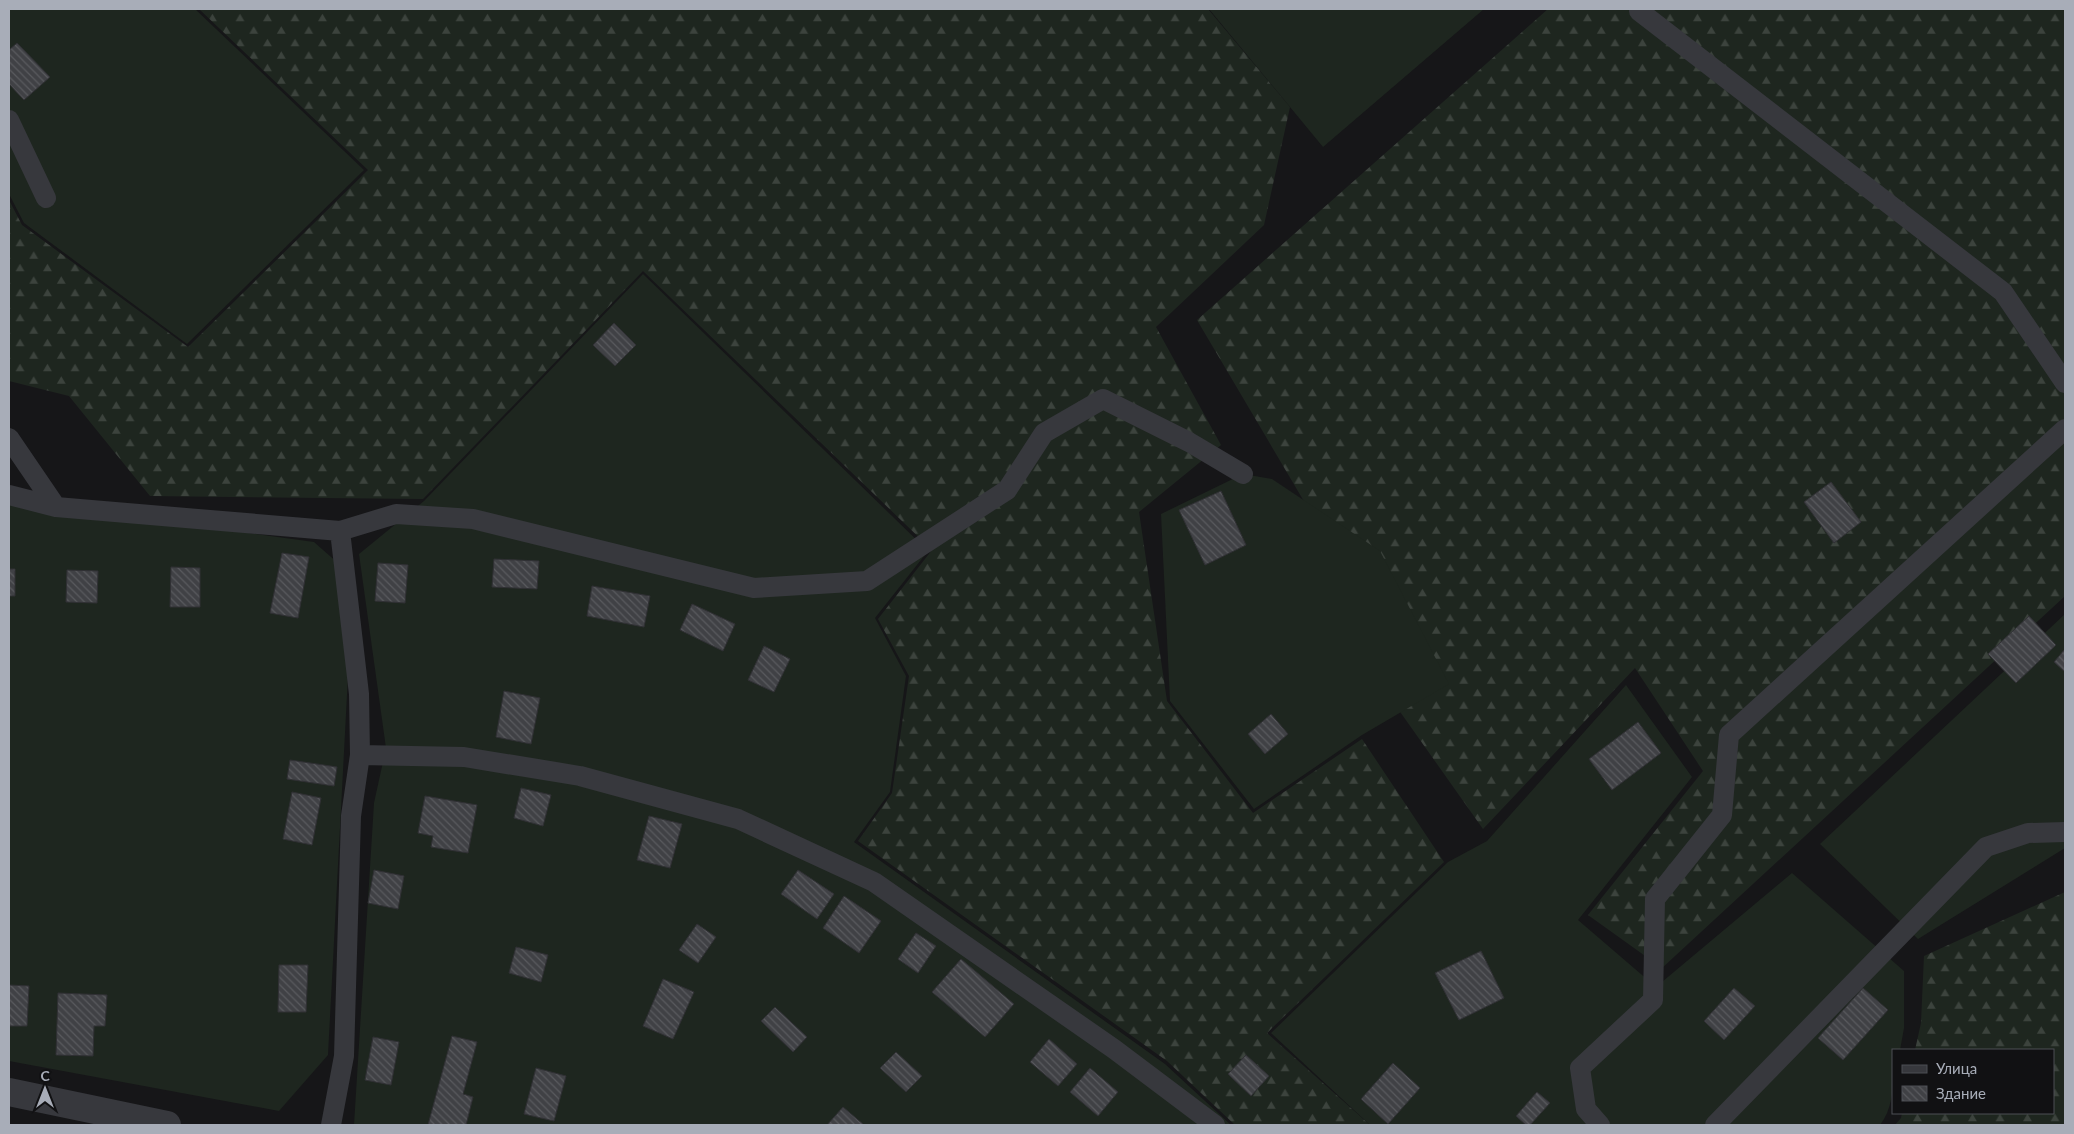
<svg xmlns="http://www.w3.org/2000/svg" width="2074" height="1134" viewBox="0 0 2074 1134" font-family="Lato,sans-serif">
	<defs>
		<pattern id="forest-firs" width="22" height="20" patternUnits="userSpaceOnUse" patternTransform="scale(1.25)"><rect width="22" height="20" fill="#1e261f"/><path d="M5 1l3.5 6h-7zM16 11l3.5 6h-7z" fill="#3c433d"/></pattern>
		<pattern id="building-back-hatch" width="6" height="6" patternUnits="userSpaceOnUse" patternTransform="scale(1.25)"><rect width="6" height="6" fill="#404145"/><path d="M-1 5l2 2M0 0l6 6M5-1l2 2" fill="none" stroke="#595a5e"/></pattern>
	</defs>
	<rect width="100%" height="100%" fill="#161618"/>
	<path fill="url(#forest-firs)" d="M199,9H1208L1290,107L1264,225L1156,327L1221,445L1139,512L1167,701L1253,813L1362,739L1444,862L1267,1033L1370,1125H1235L1167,1061L858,841L892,793L909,676L878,619L932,550L643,271L423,499L150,496L69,396L9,381V200L22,225L188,347L368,170Z
		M1548,9H2065V596L1662,968L1588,915L1703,771L1635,668L1483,829L1379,682L1305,503L1197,320Z
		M2065,892V1125H1895L1901,1118L1902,1113H2053V1050H1915L1921,1023L1924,956Z"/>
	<path fill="#1e261f" d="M9,9H195L364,170L187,344L24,223L9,194Z
		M1209,9H1484L1323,147Z
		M643,274L928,551L875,618L906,676L890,792L854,842L1165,1064L1231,1125H354L374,803L386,748L359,554L424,501Z
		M1243,474L1272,479L1380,551L1449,684L1362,735L1254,809L1170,701L1161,514Z
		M9,500L314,542L339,564L349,657L328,1055L279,1111L9,1061Z
		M2065,614V848L1918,939L1820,844Z
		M1626,685L1692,777L1578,920L1656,987L1792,873L1904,971V1028L1900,1050H1893C1893,1075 1896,1105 1880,1125H1370L1271,1033L1448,862L1487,841Z"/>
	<path fill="url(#building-back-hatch)" stroke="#303034" d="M17,43L50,77L24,100L9,84V50Z
		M614,323L636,345L615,366L593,345Z
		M1831,482L1861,522L1834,543L1804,502Z
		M1221,491L1246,545L1205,565L1179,510Z
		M282,553L309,557L298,618L270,613Z
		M494,559L539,561L537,589L492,587Z
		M378,563L408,565L405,603L375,601Z
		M171,567L200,568V607H170Z
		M9,569H15V596H9Z
		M67,570L98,571L97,603L66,602Z
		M592,586L650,596L644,627L587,616Z
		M692,604L735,624L723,651L680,630Z
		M2029,616L2056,645L2016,683L1988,654Z
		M764,646L790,659L774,692L748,680Z
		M2065,649V672L2054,662Z
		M504,691L540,698L531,744L496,737Z
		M1271,714L1288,734L1265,754L1248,734Z
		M1638,722L1661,753L1612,790L1589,759Z
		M290,760L337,767L334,786L287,779Z
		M521,788L551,795L543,826L514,818Z
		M292,792L321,798L312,845L283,839Z
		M425,796L477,805L468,853L431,847L433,836L418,833Z
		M649,816L682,824L670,868L637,860Z
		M374,870L404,876L398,909L368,903Z
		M798,870L834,894L817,919L781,894Z
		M844,896L881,921L859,953L823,928Z
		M697,924L716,937L698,963L679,950Z
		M916,933L936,946L918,973L898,959Z
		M516,947L548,955L541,982L509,973Z
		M1481,951L1504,998L1459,1020L1435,973Z
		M961,959L1014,1004L985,1037L932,992Z
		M279,965H308L306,1012H278Z
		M663,979L694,992L673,1039L643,1026Z
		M9,985L29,986L27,1026H9Z
		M1734,988L1755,1006L1724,1040L1704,1021Z
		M1863,988L1888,1010L1843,1060L1818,1038Z
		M58,993L107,995L105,1026H94L93,1056L56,1055Z
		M775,1007L807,1037L793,1052L761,1021Z
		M452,1036L477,1042L463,1094L473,1097L466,1125H428Z
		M373,1037L399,1042L391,1085L365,1080Z
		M1049,1039L1077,1064L1058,1086L1030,1062Z
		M896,1052L922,1076L906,1092L880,1068Z
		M1246,1055L1269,1076L1251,1096L1228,1074Z
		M1393,1063L1420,1088L1388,1124L1361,1099Z
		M536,1068L566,1076L554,1121L524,1114Z
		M1090,1068L1118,1092L1098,1116L1070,1092Z
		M1537,1092L1550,1103L1530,1125H1526L1516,1116Z
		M843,1107L864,1125H827Z"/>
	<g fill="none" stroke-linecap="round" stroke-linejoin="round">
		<path stroke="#37383d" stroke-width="20" d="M1641,9L1639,11L2003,292L2065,383
			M9,120L46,198
			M9,438L56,507
			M9,495L56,507L340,531L359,694L360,755L351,816L344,1056L331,1125
			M340,531L396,514L473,519L754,588L867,581L1007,490L1044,433L1103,399L1189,442L1243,474
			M360,755L464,757L580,776L738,819L874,882L1114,1049L1215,1125
			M1600,1125L1586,1109L1580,1068L1653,1000L1655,899L1722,815L1729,735L2065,429
			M1715,1125L1986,847L2028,833L2065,832"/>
		<path stroke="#37383d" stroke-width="28" d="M9,1092L167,1125"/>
	</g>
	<rect width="2074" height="1134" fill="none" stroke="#a8adb8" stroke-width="20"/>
	<rect x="1892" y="1049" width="162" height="65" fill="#111113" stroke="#4d4f55"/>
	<rect x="1902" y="1065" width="25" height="8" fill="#37383d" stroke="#4d4f55"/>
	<text x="1936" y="1074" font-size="15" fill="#a8adb8">Улица</text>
	<rect x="1902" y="1086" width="25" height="15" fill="url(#building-back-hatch)" stroke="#4d4f55"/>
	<text x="1936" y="1099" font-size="15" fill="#a8adb8">Здание</text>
	<g transform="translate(45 1089)" stroke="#111113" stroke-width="4" paint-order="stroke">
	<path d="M0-4L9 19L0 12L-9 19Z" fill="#a8adb8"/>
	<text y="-8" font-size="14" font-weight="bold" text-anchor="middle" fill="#a8adb8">С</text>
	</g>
</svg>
